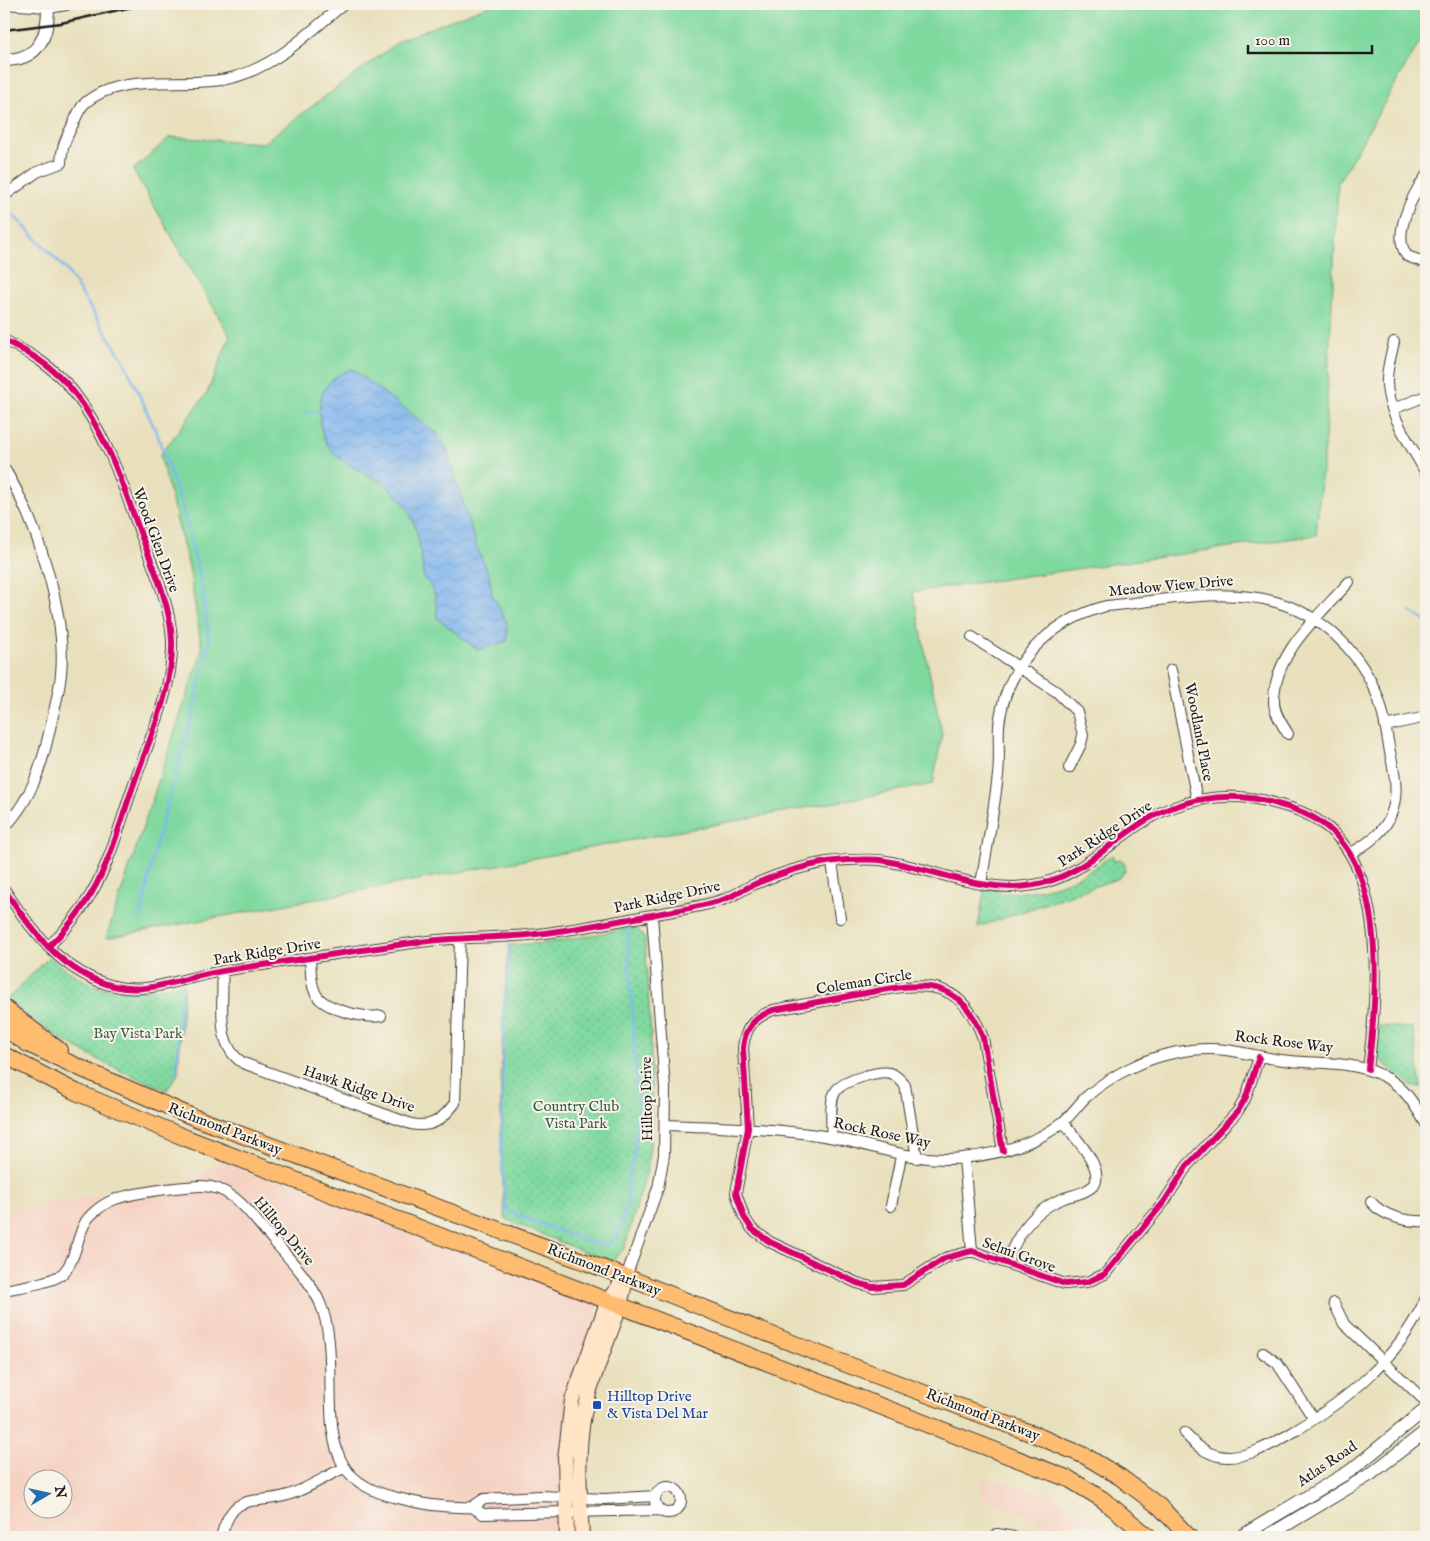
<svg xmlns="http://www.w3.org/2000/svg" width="1430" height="1541" viewBox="0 0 1430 1541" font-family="'IM FELL English',serif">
	<defs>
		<pattern id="park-dots" width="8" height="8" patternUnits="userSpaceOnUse" patternTransform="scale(1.25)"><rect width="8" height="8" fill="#7fd99f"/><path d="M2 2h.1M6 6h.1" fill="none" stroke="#6dba88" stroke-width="1.8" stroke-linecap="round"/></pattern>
		<pattern id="water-waves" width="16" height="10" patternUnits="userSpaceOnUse" patternTransform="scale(1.25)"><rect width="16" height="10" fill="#80b5ee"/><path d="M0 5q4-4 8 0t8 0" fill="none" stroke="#6e9bcc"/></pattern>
	</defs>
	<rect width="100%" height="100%" fill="#f7f3e8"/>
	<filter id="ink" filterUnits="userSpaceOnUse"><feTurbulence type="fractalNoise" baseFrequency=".02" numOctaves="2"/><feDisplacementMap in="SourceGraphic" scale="10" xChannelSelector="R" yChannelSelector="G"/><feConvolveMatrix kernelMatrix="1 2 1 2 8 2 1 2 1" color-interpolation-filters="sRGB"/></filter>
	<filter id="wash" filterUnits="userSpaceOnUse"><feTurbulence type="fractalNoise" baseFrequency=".0096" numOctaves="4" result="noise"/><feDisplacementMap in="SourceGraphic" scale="20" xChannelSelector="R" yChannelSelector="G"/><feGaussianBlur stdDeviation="1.12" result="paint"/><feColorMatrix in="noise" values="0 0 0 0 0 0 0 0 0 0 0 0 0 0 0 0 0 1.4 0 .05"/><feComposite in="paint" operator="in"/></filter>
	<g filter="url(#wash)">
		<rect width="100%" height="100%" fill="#e8e0bc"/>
		<path fill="#f5d2c2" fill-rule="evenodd" d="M224,1158L599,1304L559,1451L560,1537H4V1210L189,1181ZM32,1478H62V1508H32Z
			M982,1479L1012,1482L1053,1498L1073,1508L1118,1537H1070L1036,1519L980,1497Z"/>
		<path fill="#7fd99f" stroke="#4e7a5e" d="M493,4H1426V31L1338,183L1325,438L1316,535L913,592L942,734L933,784L106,938L202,650L189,567L160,455L207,393L230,336L133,170L170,137L263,143L402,39Z"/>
		<path fill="url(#park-dots)" stroke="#4e7a5e" d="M1112,855L1114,861L1120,860L1125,864V870L1119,878L978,927L984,891L990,885L998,893C1040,894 1079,882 1112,855Z
			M630,928L638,929L645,939L651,1037V1137L647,1171L624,1249L614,1259L604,1260L505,1219C498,1128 500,1036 509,945L549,943Z
			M49,957C104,999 119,994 184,984L178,1074L167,1090C109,1068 54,1040 7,999Z
			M1379,1026L1413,1028L1421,1087H1413C1405,1079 1378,1062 1376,1053C1374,1046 1378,1034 1379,1026Z"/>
		<path fill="url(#water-waves)" stroke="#4e6885" d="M352,369L438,434L445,446L476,545L489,575L492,594L507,623V641L478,650L437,618C437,603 436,589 424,579C421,556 419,528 407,508C378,460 314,477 320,404C322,385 335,375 352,369Z"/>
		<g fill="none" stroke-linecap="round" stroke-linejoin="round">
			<path stroke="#80b5ee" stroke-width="2.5" d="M7,209L66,269L125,363L158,436L183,510L202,585L209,640L194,708L153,856L141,918
				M306,412H321
				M1410,612L1426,621
				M177,1073L180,999
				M503,1080V1017L510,946
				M503,1085L501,1151L506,1210
				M505,1210L591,1243L608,1245L617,1236L627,1206V1182L634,1157L638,1110L627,927"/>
		</g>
	</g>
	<g filter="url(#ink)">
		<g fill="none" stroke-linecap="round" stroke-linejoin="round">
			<defs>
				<path id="minor" d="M4,4L48,7L49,4
					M1426,176C1413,194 1391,235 1407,256L1426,263
					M4,196L37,172L61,163C62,145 66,139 73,124C76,118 79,109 84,104C122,69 192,91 238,76C280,63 310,31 344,4
					M4,340C30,353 55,368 73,391C106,433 123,485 141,535C154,569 170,603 172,640C174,690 148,741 132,789C120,824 110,862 91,894C79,914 65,931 48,947
					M1394,342C1391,356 1386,370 1387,384C1388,415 1412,446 1426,473
					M1393,409L1426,396
					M4,468C36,520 67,613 61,674C59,694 53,714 49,733C41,769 30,801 4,828
					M972,637L1057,692L1077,712L1083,735L1081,744L1069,768
					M1171,670L1197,800
					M1385,726L1426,717
					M1288,734C1282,724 1274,713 1274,702C1273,653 1320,615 1349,582
					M832,862L840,918
					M981,884C987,847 994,811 998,775C1000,758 998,742 999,725C1006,664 1048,622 1106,606C1159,601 1225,587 1276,602C1321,615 1356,648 1375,690C1384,709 1386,732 1390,752C1395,775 1400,797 1389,819C1380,836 1365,845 1350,854
					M4,889C31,930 63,974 114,986C144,994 174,981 204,975C223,970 242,968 262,965C317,957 372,948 428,941C461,937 494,938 528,935C569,931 611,922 652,915C676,910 702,907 725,899C736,895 745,888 755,884C778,874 803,866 827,862C846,860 868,858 886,861C934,869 984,894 1034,885C1089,876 1120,827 1171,808C1206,795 1242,793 1277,804C1293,808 1310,814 1323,824C1388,870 1377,1000 1368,1069
					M310,958C311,969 310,982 315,992C321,1009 365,1019 381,1016
					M222,971C225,1001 213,1044 243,1063L411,1124C432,1128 442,1120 455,1103L460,939
					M666,1125C721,1127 776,1128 830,1137C877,1146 914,1163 963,1158C998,1154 1036,1144 1063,1122C1071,1115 1078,1105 1085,1098C1098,1086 1114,1076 1130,1068C1158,1054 1194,1046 1226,1050C1248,1053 1268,1059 1291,1061C1321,1064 1355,1061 1383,1076C1404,1086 1415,1105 1426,1124
					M831,1137C833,1124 828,1102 836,1091C842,1081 879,1070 890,1073C897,1075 900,1080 905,1085L917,1158
					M1003,1151L983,1038C959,972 915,984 860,994C831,1000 802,1005 773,1010C754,1018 745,1027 743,1048L748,1128L736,1193L744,1217L752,1229L770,1242L857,1283L872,1287L903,1285L945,1258L972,1251L1065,1284L1087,1282L1105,1274L1164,1202L1187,1166L1238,1111L1246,1097L1259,1057
					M964,1158L972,1251
					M1371,1202C1384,1217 1407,1222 1426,1221
					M891,1206L901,1156
					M1007,1262C1017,1234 1035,1209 1064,1198C1076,1194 1087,1193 1095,1184C1103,1165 1074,1137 1063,1122
					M626,1277L658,1188L664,1155L665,1088L652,915
					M4,1290C18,1287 52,1283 62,1274C76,1261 76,1239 85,1223C88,1216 101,1206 107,1203C123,1193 180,1187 200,1186C227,1185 245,1206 260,1225C278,1247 310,1278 320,1303C341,1352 319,1426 344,1466C354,1483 376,1493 394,1497C419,1504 446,1508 472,1507
					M1334,1303L1344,1324L1426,1402
					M1263,1353L1277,1363L1314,1419
					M1184,1433C1194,1443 1204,1453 1219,1456C1242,1461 1271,1445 1290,1434C1347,1400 1398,1360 1426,1298
					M655 1500a13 13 0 1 1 26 0a13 13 0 1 1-26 0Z
					M472,1507L483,1514L660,1510
					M472,1507L484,1499L541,1496L604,1499L656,1496
					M997,1534L1013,1537
					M221,1537C234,1489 252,1506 288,1495C307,1489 326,1476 344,1468"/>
				<path id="tertiary" d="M48,7L66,4
					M4,60C39,60 48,37 48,7
					M1240,1537L1350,1471L1426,1409
					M1266,1537L1371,1474L1426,1431"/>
				<path id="secondary" d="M567,1537L565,1459L572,1400L608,1300L626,1277
					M582,1537C580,1491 575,1443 588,1397C599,1356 619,1320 626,1278"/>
				<path id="trunk" d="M4,1008L59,1050
					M4,1028L28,1044L87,1071L193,1117L626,1277L822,1355L1033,1434L1085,1456L1120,1477L1160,1507L1189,1537
					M4,1055L76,1092L186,1138L1069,1479L1102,1499L1149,1537"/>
			</defs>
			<use href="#minor" stroke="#3b3934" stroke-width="12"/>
			<use href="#tertiary" stroke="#3b3934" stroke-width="14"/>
			<use href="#secondary" stroke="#3b3934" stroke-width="16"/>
			<use href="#trunk" stroke="#3b3934" stroke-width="18"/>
			<use href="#minor" stroke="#fff" stroke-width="10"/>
			<use href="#tertiary" stroke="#fff" stroke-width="12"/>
			<use href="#secondary" stroke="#ffe4c6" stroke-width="14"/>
			<use href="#trunk" stroke="#febc70" stroke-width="16"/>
			<path stroke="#1c1c1c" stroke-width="2.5" d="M4,30L61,23L145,4"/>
			<defs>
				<path id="cycleway" d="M4,340C30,353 55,368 73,391C106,433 123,485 141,535C154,569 170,603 172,640C174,690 148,741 132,789C120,824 110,862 91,894C79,914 65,931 48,947
					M4,889C31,930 63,974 114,986C144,994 174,981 204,975C223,970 242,968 262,965C317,957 372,948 428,941C461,937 494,938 528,935C569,931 611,922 652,915C676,910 702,907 725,899C736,895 745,888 755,884C778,874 803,866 827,862C846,860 868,858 886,861C934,869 984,894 1034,885C1089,876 1120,827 1171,808C1206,795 1242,793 1277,804C1293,808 1310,814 1323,824C1388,870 1377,1000 1368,1069
					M1003,1151L983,1038C959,972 915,984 860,994C831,1000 802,1005 773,1010C754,1018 745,1027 743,1048L748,1128L736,1193L744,1217L752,1229L770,1242L857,1283L872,1287L903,1285L945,1258L972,1251L1065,1284L1087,1282L1105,1274L1164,1202L1187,1166L1238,1111L1246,1097L1259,1057"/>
			</defs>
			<use href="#cycleway" stroke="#f7f3e8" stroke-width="9"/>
			<use href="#cycleway" stroke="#d6006c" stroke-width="6"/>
		</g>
	</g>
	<rect fill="#1a4fb4" stroke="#f7f3e8" stroke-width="2" x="592" y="1400" width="10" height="10" rx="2.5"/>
	<g text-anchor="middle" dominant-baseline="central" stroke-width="4" stroke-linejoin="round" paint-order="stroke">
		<g font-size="15" fill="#1c1c1c" stroke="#f7f3e8">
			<text transform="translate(156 540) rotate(70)">Wood Glen Drive</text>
			<text transform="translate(1171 586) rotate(-5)">Meadow View Drive</text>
			<text transform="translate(1199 732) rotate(79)">Woodland Place</text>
			<text transform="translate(1105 834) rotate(-33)">Park Ridge Drive</text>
			<text transform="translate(667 897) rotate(-12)">Park Ridge Drive</text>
			<text transform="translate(267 952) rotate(-9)">Park Ridge Drive</text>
			<text transform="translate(864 982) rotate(-9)">Coleman Circle</text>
			<text transform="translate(1284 1042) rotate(7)">Rock Rose Way</text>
			<text transform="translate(359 1089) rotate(19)">Hawk Ridge Drive</text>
			<text transform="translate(647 1099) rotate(-91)">Hilltop Drive</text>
			<text transform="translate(225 1129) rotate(21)">Richmond Parkway</text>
			<text transform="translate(882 1133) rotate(12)">Rock Rose Way</text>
			<text transform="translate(284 1231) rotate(50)">Hilltop Drive</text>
			<text transform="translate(1019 1255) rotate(20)">Selmi Grove</text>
			<text transform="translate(604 1270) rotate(21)">Richmond Parkway</text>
			<text transform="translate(983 1415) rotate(21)">Richmond Parkway</text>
			<text transform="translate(1327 1464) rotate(-34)">Atlas Road</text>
		</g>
		<g font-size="15" fill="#3f5e4a" stroke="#f7f3e8">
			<text x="138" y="1033">Bay Vista Park</text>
			<text x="576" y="1106">Country Club<tspan x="576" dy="17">Vista Park</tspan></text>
		</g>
		<g font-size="15" fill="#164399" stroke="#f7f3e8" text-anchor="start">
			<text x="607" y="1396">Hilltop Drive<tspan x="607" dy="17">&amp; Vista Del Mar</tspan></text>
		</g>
	</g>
	<rect width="1430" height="1541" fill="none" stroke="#f7f3e8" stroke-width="20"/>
	<g transform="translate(48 1494) rotate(81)"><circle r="24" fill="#f7f3e8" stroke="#9f9d96"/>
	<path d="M0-4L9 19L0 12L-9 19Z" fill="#1f6fb2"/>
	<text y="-8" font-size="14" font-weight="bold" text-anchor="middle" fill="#1c1c1c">N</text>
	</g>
	<path d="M1248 45v8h124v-8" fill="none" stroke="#1c1c1c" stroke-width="2.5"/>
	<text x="1255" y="45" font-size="15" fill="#1c1c1c" stroke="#f7f3e8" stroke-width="4" paint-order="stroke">100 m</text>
</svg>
